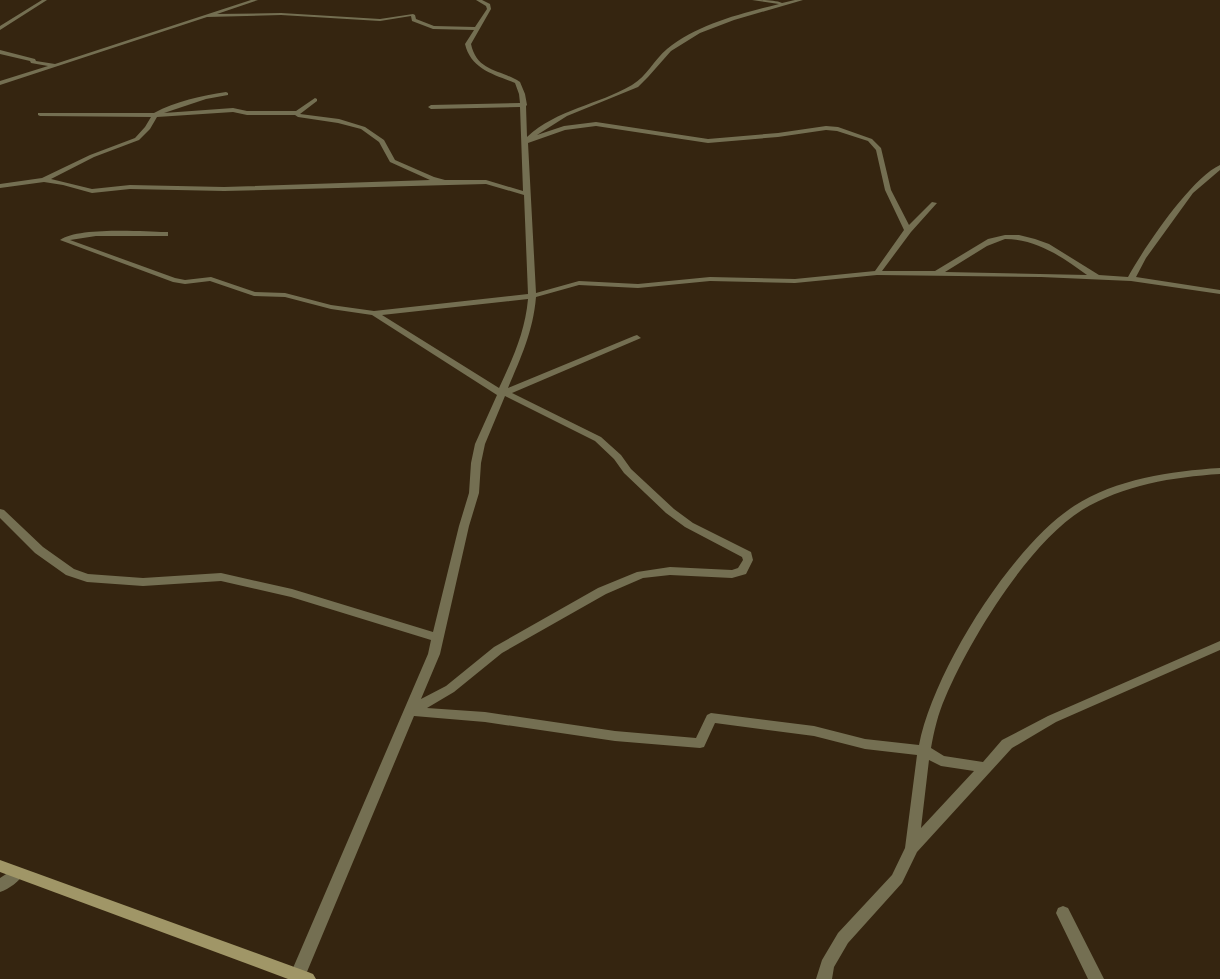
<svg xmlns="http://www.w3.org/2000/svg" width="1220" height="979" viewBox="0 0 1220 979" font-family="'DejaVu Sans',sans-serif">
	<rect width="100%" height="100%" fill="#352510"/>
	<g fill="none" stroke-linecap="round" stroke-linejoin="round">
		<path fill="#746f52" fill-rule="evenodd" d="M42,0H47L0,30V26Z
			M251,0H258L217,14L281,13L380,19L413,14L415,15L416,19L434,26L475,27L487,9L486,6L476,0H482L490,4L491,9L471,44C477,72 500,69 520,82L525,94L527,105L526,106L527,137C557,109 598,105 632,85C647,76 654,60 667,49C698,24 740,14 779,4L752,0C761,0 775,0 782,3L795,0H803L734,20L700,33L671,51L648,77L638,87L567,116L537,135L564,126L596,122L708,139L778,133L826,126L838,127L872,139L881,148L891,190L909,225L932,202L937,203L911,232L882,271H935L988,239L1005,235H1019L1035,239L1049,244L1099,275L1128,277C1144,248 1191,178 1220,165V170L1193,193L1146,258L1136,277L1220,290V294L1131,281L1041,277L877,275L795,283L710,281L638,288L579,285L536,297C533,332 521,357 508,388L634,336L637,335L641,338L512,393L601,437L621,455L631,469L674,509L693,523L751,552L753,560L746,574L732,578L670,575L643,578L606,594L502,653L454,692L427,708L485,712L615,731L696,738L707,715L711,713L814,726L865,739L919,745C933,672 1011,547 1074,506C1116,479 1171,471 1220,468V474C1173,477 1123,485 1082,510C1028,544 970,639 945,698C938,714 934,731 931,748L944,756L983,762L1002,740L1048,716L1220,641V650L1056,722L1012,748L917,852L902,883L848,943L834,967L832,979H816L822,960L838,933L892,875L905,848L917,755L865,749L814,736L715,723L704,747L700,748L615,741L485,722L414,716L304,979H292L290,975L428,654L431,640L291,597L221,581L143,586L87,582L66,575L35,553L0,518V509L4,510L43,547L74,569L88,574L143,578L221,573L292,589L433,632L459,526L469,493L471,463L475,444L497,395L372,315L331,309L285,297L254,296L210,281L185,284L173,282L60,240C77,227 142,231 165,232H168V236H96L70,240L175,278L185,280L211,277L255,292L285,293L331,305L374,311L528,294L524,195L486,184L224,191L130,189L92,193L63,185L44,182L0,188V184L42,178L90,155L135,138L145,127L151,117L40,116L38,115V113H154C176,101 201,96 226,92L228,93V95L206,99L164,113L233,108L247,111H296L315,98L317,99V101L300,114L339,119L365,127L384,140L395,160L434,177L445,180H486L523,191L520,107L431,109L428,107L431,105L520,103L519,94L515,83C493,74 471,69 465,44L474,30L433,29L412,21L411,16L380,21L281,15L207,17L0,85V81L48,66L31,63L30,61L0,54V50L35,59L36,61L55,64ZM233,112L247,115H295L298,117L338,123L361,129L379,142L390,162L430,180L224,187L130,185L92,189L51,179L94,157L139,140L150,129L157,117ZM596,126L708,143L778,137L826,130L837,131L868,141L876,150L885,190L904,230L875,271L795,279L710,277L638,284L579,281L536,293L528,143L565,130ZM1005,239C1037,239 1062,257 1087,275L945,272L987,246ZM528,299C525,332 513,358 499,388L382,315ZM505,396L595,441L614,459L624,473L666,513L685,527L742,557L743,560L738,568L732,570L670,567L637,572L598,588L494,647L446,686L421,699L440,654L469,526L479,493L481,463L485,444ZM929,760L941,766L974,771L921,828Z
			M17,867L22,869L24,873C20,881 9,889 0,892V878Z
			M1063,906L1068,908L1104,979H1088L1056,913L1058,908Z"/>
		<path fill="#a09667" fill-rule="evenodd" d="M0,860L308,972L313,974L316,979H288L0,872Z"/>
	</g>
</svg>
